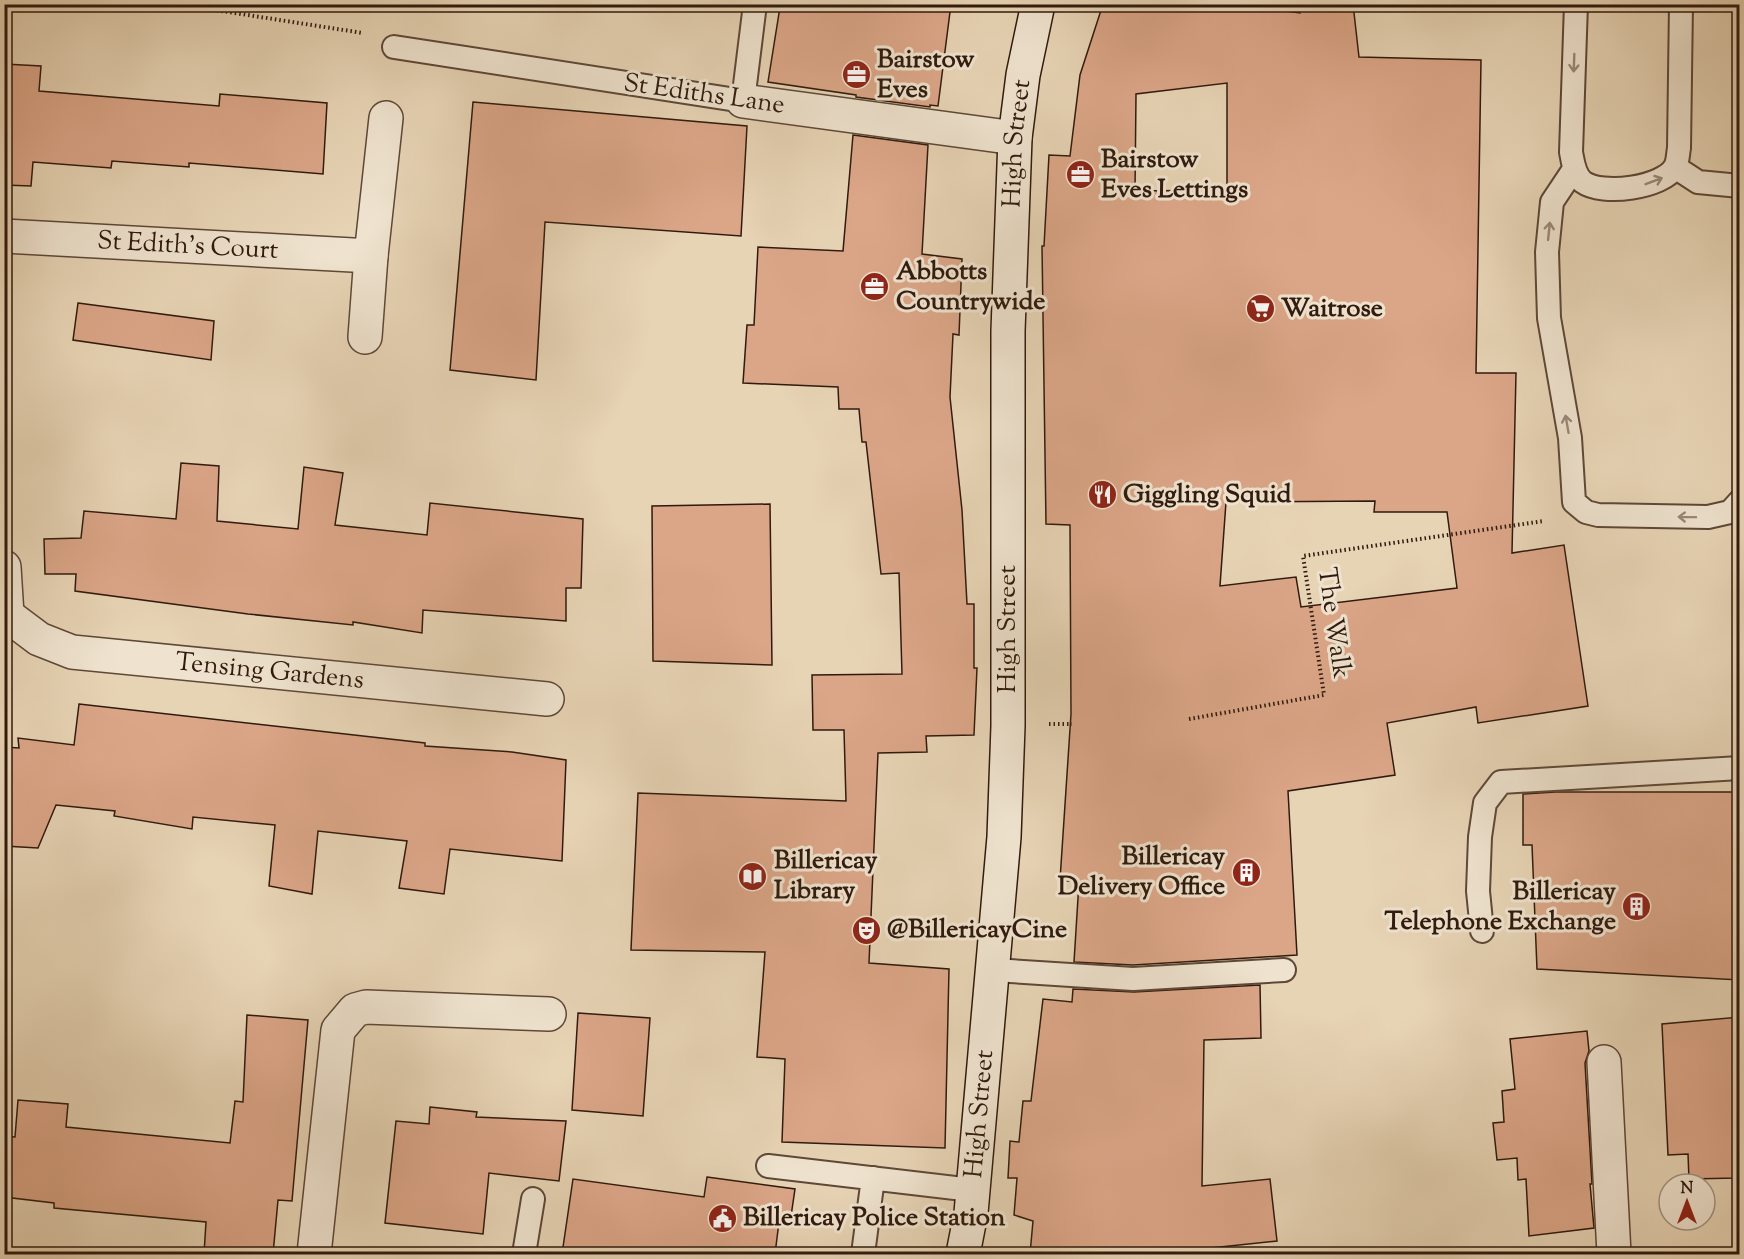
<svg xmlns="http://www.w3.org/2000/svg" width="1744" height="1259" viewBox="0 0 1744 1259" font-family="'Sorts Mill Goudy',serif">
	<rect width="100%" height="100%" fill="#e7d4b5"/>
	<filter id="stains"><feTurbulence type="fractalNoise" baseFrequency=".00333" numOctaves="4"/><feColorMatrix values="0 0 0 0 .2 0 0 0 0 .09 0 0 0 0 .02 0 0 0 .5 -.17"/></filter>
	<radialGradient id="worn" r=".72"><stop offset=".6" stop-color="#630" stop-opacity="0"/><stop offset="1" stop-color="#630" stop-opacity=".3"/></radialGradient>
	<path fill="#dba688" stroke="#301a0e" stroke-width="1.5" fill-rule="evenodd" d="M788,4H951L938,106L930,105V107L856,97V95L768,82L780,7H788Z
		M1103,4H1232L1300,13V4H1353L1359,57L1481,60L1476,373H1516L1512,553L1564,545L1588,706L1478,723L1476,707L1387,723L1395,775L1288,791L1297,955L1133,965L1074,962L1079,882L1060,880L1071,714L1070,525L1046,524L1042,246H1044L1049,155L1070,156L1080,75ZM1227,83V190L1135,191L1136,94ZM1375,501L1374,512H1447L1457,588L1301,607L1296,577L1220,586L1226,502Z
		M4,64L41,66L39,91L219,106L220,94L327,103L323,174L189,163V167L112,161L111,168L33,162L31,186L4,185Z
		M473,102L747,126L741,236L545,222L536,380L450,370Z
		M853,135L928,145L922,254L962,259L959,335L953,334L950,397L962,510L967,604H974V668H977L974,735L926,736L927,752L878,753L869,963L949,969L945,1148L782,1142L785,1059L757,1057L765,952L631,950L638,793L846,801L844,730H813L812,675L902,674L899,573L881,574L866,442H862L859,409H839L838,387L743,383L747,325H754L758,247L843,251Z
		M78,303L214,321L211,360L73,340Z
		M181,463L219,466L217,521L298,529L304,467L343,473L335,525L427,535L430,503L583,519L581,588H566V621L423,610L422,633L353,622V625L248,614L75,591L76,574H45L44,539L81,538L84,511L176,519Z
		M770,504L772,665L653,661L652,506Z
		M79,704L425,743V746L512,752L566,760L562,861L450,849L444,894L399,888L407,841L318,831L312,894L269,886L275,825L193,817L192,829L114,816L115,811L56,805L38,848L4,846V747L19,748L18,738L74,745Z
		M1555,792H1740V980L1537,969L1532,845H1523V794Z
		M1260,985L1261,1038L1204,1040L1202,1186L1270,1179L1277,1241L1154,1254H1030L1033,1221L1014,1215L1017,1178H1008L1010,1141L1019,1142L1023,1101H1031L1043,999L1072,1002L1073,989L1134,992Z
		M578,1013L650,1018L643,1116L572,1110Z
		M247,1015L308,1020L292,1201L278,1200L273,1254H204L206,1222L54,1208V1203L4,1197V1136L15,1137L18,1100L68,1104L66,1127L230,1143L235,1101L243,1102Z
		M1740,1017V1067H1733L1737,1178L1689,1179L1688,1154L1668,1155L1662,1024Z
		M1587,1031L1589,1051L1585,1063L1592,1184H1590L1594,1228L1529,1236L1526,1179L1518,1180L1517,1158L1497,1160L1493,1123L1504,1122L1502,1091L1515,1089L1510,1039Z
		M430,1107L477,1112L476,1117L566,1121L559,1181L489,1173L483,1234L385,1223L396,1121L429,1124Z
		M707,1177L795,1189L790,1223L779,1222L775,1254H562L573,1179L704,1197Z"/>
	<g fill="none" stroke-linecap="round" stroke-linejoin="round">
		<defs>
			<path id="service" d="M1576,4L1571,152C1573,162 1574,175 1583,182C1602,196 1663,188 1675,167C1678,162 1678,153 1679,148L1681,4
				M394,47L743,101L755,4
				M1675,167L1698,182L1740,186
				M1574,169L1552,202L1547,252L1549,318L1570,438L1574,502L1586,512L1598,515L1708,517L1730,512L1740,501
				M1482,931L1478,891L1480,837L1485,803L1501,782L1740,768
				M994,970L1133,979L1284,970
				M768,1166L972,1190
				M524,1254L533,1199
				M863,1254L873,1178"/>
			<g id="minor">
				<path d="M743,101L1015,138"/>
				<path id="s1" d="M4,236L371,256L386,118"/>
				<path d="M365,337L371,256"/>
				<path d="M4,567L7,615"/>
				<path id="s2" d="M4,619L7,615L39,639L72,652L547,699"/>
				<path d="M1604,1062L1614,1254"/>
				<path d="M314,1254L338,1030L355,1010L366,1007L549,1014"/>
			</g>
			<g id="secondary">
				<path id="s3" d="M963,1254L971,1213L1004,837L1008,726V331L1015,138L1023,75L1038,4"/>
			</g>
		</defs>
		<use href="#service" stroke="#5e4838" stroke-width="26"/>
		<use href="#minor" stroke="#5e4838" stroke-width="36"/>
		<use href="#secondary" stroke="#301a0e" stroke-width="36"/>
		<path stroke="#301a0e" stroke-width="4" stroke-dasharray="1.5 3" stroke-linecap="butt" d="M177,4L363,33
			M1189,719L1324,695L1303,556L1544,521
			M1049,724H1072"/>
		<use href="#service" stroke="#efe3cf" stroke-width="22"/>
		<use href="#minor" stroke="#efe3cf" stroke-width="33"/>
		<use href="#secondary" stroke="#efe3cf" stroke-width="33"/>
	</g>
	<defs><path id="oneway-shaft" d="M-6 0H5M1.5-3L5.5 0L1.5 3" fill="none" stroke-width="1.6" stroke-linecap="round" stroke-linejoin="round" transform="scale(1.5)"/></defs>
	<g stroke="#998978">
		<use href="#oneway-shaft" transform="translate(1574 63) rotate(92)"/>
		<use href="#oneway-shaft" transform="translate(1654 181) rotate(-21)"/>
		<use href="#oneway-shaft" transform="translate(1549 231) rotate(-84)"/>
		<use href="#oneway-shaft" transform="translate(1567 424) rotate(-100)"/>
		<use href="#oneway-shaft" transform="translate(1687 517) rotate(-179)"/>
	</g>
	<defs>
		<symbol id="office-disc" viewBox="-11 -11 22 22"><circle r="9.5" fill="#8f2418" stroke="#efe3cf"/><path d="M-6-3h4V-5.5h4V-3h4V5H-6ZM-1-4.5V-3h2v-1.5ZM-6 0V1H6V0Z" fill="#fff"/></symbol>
		<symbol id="supermarket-disc" viewBox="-11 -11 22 22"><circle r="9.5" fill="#8f2418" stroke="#efe3cf"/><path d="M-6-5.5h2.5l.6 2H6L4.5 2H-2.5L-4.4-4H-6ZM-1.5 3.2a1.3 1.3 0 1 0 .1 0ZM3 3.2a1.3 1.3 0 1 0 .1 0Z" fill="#fff"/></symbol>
		<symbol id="restaurant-disc" viewBox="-11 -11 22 22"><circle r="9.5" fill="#8f2418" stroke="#efe3cf"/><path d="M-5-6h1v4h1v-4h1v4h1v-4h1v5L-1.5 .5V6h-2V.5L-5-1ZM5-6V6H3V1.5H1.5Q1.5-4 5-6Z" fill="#fff"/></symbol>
		<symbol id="building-disc" viewBox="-11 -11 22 22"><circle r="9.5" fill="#8f2418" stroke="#efe3cf"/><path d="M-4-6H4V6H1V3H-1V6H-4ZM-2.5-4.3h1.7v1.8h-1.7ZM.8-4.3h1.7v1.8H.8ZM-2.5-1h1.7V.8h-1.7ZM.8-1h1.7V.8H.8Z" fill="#fff"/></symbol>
		<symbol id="library-disc" viewBox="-11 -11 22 22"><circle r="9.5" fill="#8f2418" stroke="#efe3cf"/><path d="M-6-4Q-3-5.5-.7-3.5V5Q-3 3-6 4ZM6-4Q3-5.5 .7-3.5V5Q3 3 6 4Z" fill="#fff"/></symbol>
		<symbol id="theatre-disc" viewBox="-11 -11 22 22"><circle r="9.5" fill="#8f2418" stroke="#efe3cf"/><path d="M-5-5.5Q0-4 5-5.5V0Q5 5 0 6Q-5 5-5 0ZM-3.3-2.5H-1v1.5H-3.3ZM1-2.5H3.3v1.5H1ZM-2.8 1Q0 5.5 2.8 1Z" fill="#fff"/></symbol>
		<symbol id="civic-disc" viewBox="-11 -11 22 22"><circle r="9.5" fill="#8f2418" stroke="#efe3cf"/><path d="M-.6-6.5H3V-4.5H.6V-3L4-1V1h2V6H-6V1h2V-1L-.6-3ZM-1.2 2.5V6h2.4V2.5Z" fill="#fff"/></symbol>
	</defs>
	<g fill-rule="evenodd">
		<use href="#office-disc" x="840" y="58" width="33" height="33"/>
		<use href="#office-disc" x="1064" y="158" width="33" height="33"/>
		<use href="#office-disc" x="858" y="270" width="33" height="33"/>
		<use href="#supermarket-disc" x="1244" y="292" width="33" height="33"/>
		<use href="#restaurant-disc" x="1086" y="478" width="33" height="33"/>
		<use href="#building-disc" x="1230" y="856" width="33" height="33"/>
		<use href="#library-disc" x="736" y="860" width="33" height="33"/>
		<use href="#building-disc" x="1620" y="890" width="33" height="33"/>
		<use href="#theatre-disc" x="850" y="914" width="33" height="33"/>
		<use href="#civic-disc" x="706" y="1202" width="33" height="33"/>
	</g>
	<g text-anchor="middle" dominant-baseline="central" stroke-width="6" stroke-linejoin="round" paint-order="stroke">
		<g font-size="26" font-weight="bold" fill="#301a0e" stroke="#efe3cf" text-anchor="start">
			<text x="877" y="60">Bairstow<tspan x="877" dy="30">Eves</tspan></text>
			<text x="1101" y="160">Bairstow<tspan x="1101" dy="30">Eves Lettings</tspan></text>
			<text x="896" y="272">Abbotts<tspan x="896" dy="30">Countrywide</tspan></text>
			<text x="1281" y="309">Waitrose</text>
			<text x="1123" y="495">Giggling Squid</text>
			<text x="1225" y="857" text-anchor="end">Billericay<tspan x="1225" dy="30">Delivery Office</tspan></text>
			<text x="774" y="861">Billericay<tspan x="774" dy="30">Library</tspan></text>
			<text x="1616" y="892" text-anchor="end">Billericay<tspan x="1616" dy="30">Telephone Exchange</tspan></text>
			<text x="887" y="930">@BillericayCine</text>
			<text x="743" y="1218">Billericay Police Station</text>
		</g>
		<g font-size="26" fill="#301a0e" stroke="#efe3cf">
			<text transform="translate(704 95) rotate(8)">St Ediths Lane</text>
			<text stroke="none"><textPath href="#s3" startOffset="1113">High Street</textPath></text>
			<text stroke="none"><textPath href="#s1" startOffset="184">St Edith's Court</textPath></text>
			<text transform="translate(1333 623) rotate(82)">The Walk</text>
			<text transform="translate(1008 629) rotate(-90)">High Street</text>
			<text stroke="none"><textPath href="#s2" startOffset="279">Tensing Gardens</textPath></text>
			<text stroke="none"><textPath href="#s3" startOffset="141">High Street</textPath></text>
		</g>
	</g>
	<rect width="1744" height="1259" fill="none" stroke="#e7d4b5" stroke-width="24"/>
	<rect x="6" y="6" width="1732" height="1247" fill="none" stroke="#301a0e" stroke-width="3"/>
	<rect x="12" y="12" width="1720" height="1235" fill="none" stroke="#301a0e" stroke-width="1.5"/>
	<g transform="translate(1687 1202)"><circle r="28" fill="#efe3cf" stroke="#a39382" stroke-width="1.5"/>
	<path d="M0-4.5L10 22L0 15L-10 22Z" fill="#8f2418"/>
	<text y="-9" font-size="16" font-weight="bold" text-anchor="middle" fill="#301a0e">N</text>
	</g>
	<rect width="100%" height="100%" filter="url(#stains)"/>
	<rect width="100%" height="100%" fill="url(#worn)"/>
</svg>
